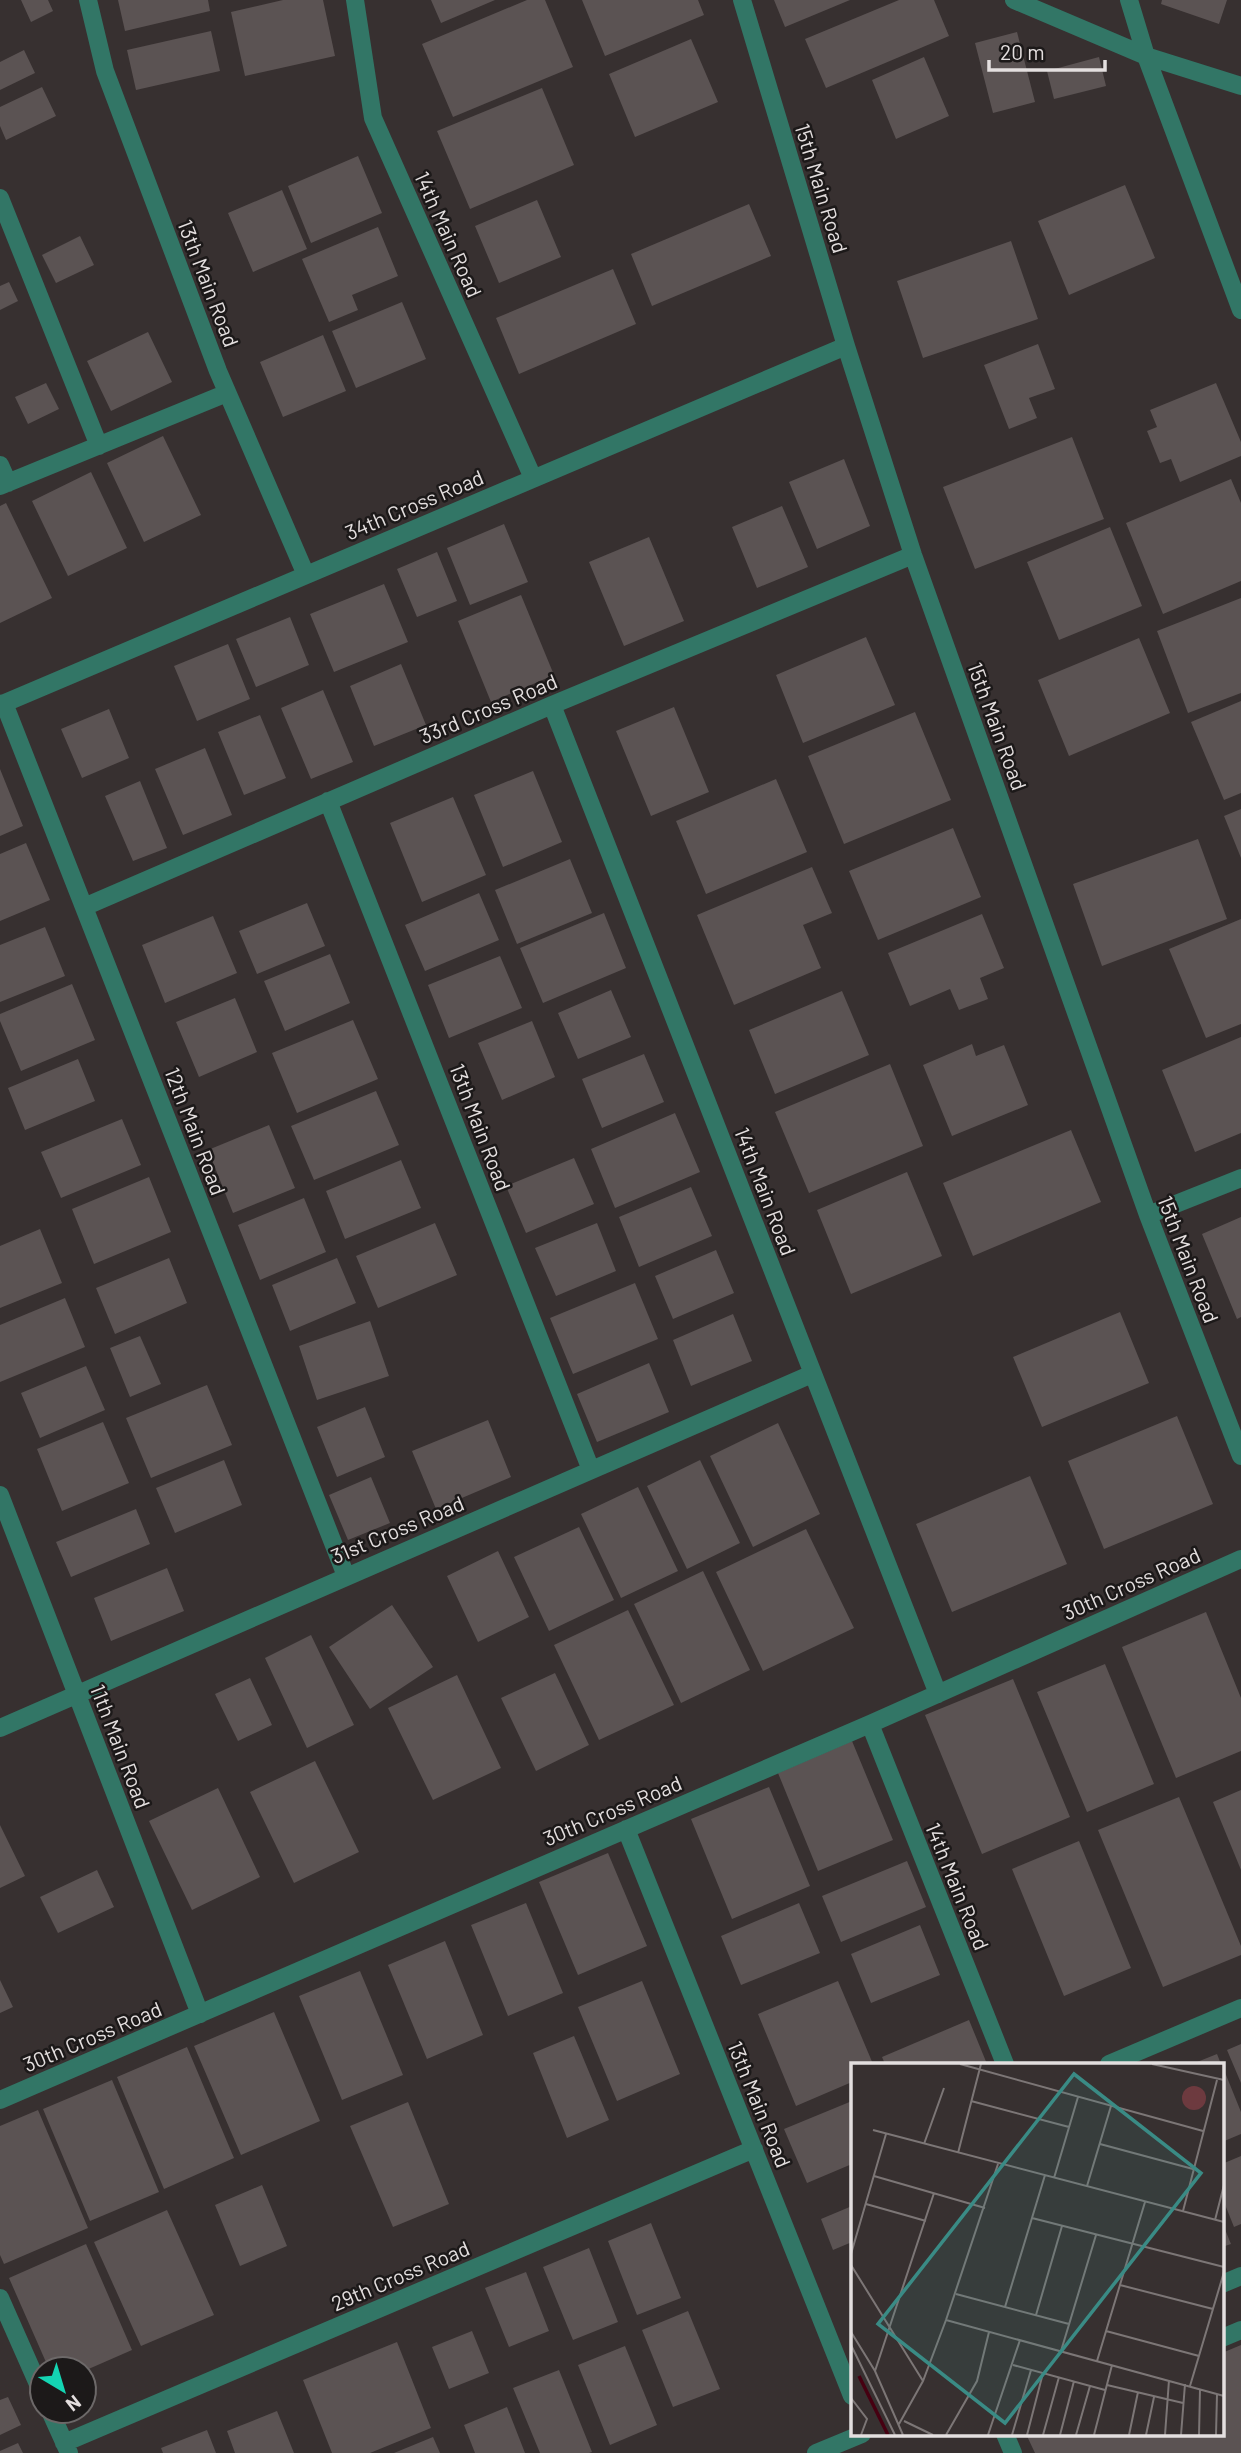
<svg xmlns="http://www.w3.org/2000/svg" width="1241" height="2453" viewBox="0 0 1241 2453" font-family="Barlow,sans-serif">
	<rect width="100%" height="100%" fill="#373030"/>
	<path fill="#5b5353" d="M21,0H48L53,11L31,22Z
		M118,0H208L210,11L125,31Z
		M283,0H323L335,56L245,76L231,12Z
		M431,0H495L441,23Z
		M527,0H545L573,67L453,117L422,44Z
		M582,0H698L704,15L605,56Z
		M774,0H850L785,27Z
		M899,0H934L949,36L826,88L805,39Z
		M1162,0H1227L1219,24L1161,4Z
		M211,31L220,71L136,90L127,50Z
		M1017,32L1035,102L993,113L975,43Z
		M691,39L718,102L635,137L609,74Z
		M24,50L35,73L0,90V62Z
		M924,57L949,116L896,139L872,80Z
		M1099,57L1106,86L1054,99L1047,71Z
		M42,87L56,116L6,140L0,126V107Z
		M542,88L574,165L470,209L437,131Z
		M358,156L382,213L311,243L288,186Z
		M1125,185L1155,258L1069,295L1038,221Z
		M282,190L307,249L253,272L228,213Z
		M537,200L561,257L499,283L475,226Z
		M749,204L771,256L652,306L631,254Z
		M378,227L398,276L352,295L358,310L329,322L302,259Z
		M80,236L94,265L56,283L42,255Z
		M1011,241L1038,319L923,358L897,281Z
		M613,269L636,324L519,374L496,318Z
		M9,282L18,301L0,310V286Z
		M402,302L426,359L356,388L332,331Z
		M148,332L172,382L111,411L87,361Z
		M323,335L346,391L283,417L260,362Z
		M1038,344L1055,389L1029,398L1037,418L1009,429L984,365Z
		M46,383L59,409L28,424L15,397Z
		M1216,383L1241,442V456L1180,482L1171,459L1160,463L1147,431L1157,427L1150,410Z
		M163,436L201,515L144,542L107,463Z
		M1072,437L1104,519L975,569L943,487Z
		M844,459L870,526L817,549L789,482Z
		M91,472L127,548L68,576L32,501Z
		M1231,479L1241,503V581L1163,614L1126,523Z
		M6,503L52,598L0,623V506Z
		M782,506L808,567L757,588L732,527Z
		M504,524L528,582L470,605L447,548Z
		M1110,527L1142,606L1059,640L1027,562Z
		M649,537L684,621L624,646L589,562Z
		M437,552L457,601L417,617L397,569Z
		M384,584L408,642L334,672L310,614Z
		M521,595L554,675L491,702L458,621Z
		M1241,598V693L1188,713L1157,631Z
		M290,617L309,665L256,687L236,639Z
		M866,637L895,705L803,743L776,675Z
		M1139,638L1170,713L1069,756L1038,680Z
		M228,644L250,699L197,721L174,666Z
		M401,664L426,725L374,746L350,686Z
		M323,690L353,762L311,779L281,708Z
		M1241,701V793L1224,800L1191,722Z
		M674,707L709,792L651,816L616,731Z
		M109,709L129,758L82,778L61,729Z
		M915,712L951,800L844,844L808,756Z
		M260,715L286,778L244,795L218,732Z
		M205,748L232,815L183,835L155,769Z
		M0,769L23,826L0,836Z
		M533,771L562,842L503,867L474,795Z
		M776,779L807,852L706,894L676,821Z
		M140,781L167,848L133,861L105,796Z
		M453,797L486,875L422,902L390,823Z
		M1241,809V858L1224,816Z
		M953,828L981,897L878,940L849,871Z
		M1198,839L1227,919L1102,966L1073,884Z
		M26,843L50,900L0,921V854Z
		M570,859L592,913L517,944L495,890Z
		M812,867L832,913L803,925L821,968L734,1005L697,915Z
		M479,893L499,940L425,971L405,925Z
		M307,903L325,946L257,974L239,931Z
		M604,913L626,968L543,1003L520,948Z
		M982,914L1004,968L980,978L988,999L959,1010L950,989L910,1006L888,953Z
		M213,916L237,973L165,1003L142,945Z
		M1241,919V1024L1206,1038L1169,949Z
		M45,927L65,976L0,1002V945Z
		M330,954L350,1003L285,1031L264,981Z
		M500,956L522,1008L449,1038L428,985Z
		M72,984L95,1040L21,1071L0,1021V1014Z
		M611,990L631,1037L578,1059L558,1013Z
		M842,991L869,1055L775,1094L749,1030Z
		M235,998L257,1052L199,1077L176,1022Z
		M353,1020L378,1079L297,1113L272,1053Z
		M532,1021L555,1077L502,1100L478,1043Z
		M1241,1037V1133L1195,1152L1162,1070Z
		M972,1044L976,1056L1004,1045L1028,1105L952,1136L923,1065Z
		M644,1054L664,1102L602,1128L582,1079Z
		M78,1059L95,1101L25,1130L8,1088Z
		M890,1064L923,1146L809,1193L775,1112Z
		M376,1091L399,1145L314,1180L291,1126Z
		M675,1113L700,1172L615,1208L591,1149Z
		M122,1119L141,1165L61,1198L41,1152Z
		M269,1125L295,1188L233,1213L208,1150Z
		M1071,1130L1101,1202L973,1256L943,1183Z
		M574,1158L594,1204L526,1233L506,1186Z
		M401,1160L421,1208L345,1239L326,1191Z
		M907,1172L942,1256L851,1294L817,1210Z
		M149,1177L171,1232L94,1264L72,1209Z
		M691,1187L712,1236L639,1267L619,1217Z
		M304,1198L326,1252L260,1280L238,1225Z
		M1241,1217V1317L1237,1319L1202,1234Z
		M435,1223L457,1275L378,1308L356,1256Z
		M597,1223L616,1271L556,1296L535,1248Z
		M40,1229L62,1283L0,1308V1246Z
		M716,1250L734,1293L673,1319L655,1276Z
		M169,1258L187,1303L115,1334L96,1288Z
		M337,1258L356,1303L290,1331L272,1285Z
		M635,1283L658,1339L573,1374L550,1318Z
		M65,1298L85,1347L0,1382V1325Z
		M1120,1312L1149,1383L1042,1427L1013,1357Z
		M733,1314L752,1361L691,1386L673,1340Z
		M370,1321L389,1376L317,1400L299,1346Z
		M140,1336L161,1384L130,1397L110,1348Z
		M649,1363L669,1412L597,1442L577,1394Z
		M86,1366L105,1410L40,1438L21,1393Z
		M207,1385L232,1445L151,1478L126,1418Z
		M365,1407L385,1457L337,1477L317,1427Z
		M1177,1416L1213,1504L1104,1549L1068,1461Z
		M488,1420L511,1477L436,1509L412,1451Z
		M103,1422L129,1483L62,1511L37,1449Z
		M778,1423L820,1514L753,1547L710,1456Z
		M224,1460L242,1505L175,1533L156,1488Z
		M700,1460L740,1543L687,1569L647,1486Z
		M1030,1476L1067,1564L952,1612L916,1524Z
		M371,1477L390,1523L348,1540L329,1495Z
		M638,1487L678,1571L621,1598L581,1514Z
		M136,1509L150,1544L71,1577L56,1542Z
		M579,1527L614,1600L549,1631L514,1557Z
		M806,1529L854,1628L763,1671L716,1572Z
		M498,1551L529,1617L478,1642L447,1576Z
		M167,1568L184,1611L111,1641L94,1598Z
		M703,1571L750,1670L681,1703L634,1604Z
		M392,1605L433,1667L370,1709L329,1647Z
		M628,1610L674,1705L599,1740L554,1645Z
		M1206,1612L1241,1698V1751L1176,1778L1122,1647Z
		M311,1635L354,1725L307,1748L265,1658Z
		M1105,1664L1154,1784L1087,1812L1037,1692Z
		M555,1673L589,1745L536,1771L501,1698Z
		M457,1675L501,1768L433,1800L388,1708Z
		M250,1678L272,1725L238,1741L215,1694Z
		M1013,1679L1070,1817L982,1854L925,1715Z
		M852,1741L893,1840L818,1871L778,1773Z
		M315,1761L359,1852L294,1883L250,1792Z
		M769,1787L810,1886L732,1919L691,1819Z
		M218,1788L260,1877L192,1910L149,1821Z
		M1241,1790V1870L1213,1802Z
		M1179,1797L1241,1946V1955L1163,1987L1098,1830Z
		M0,1825L25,1876L0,1888Z
		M1079,1841L1131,1968L1064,1996L1012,1869Z
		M608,1853L647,1946L578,1975L539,1882Z
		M907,1861L926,1907L841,1942L822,1896Z
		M97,1870L114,1907L58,1933L40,1897Z
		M526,1903L563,1993L508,2016L471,1925Z
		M799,1903L820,1953L741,1985L721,1936Z
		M920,1925L940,1975L871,2003L851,1954Z
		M445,1941L483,2035L427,2059L388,1965Z
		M360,1971L403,2075L342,2100L299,1996Z
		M0,1980L13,2007L0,2013Z
		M642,1981L680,2074L617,2101L578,2007Z
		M838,1981L873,2064H852V2082L796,2106L758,2014Z
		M274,2012L320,2121L241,2155L194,2046Z
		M969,2020L987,2064H885L882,2057Z
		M574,2036L609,2120L567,2138L533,2053Z
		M1241,2044V2083L1227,2050Z
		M187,2047L234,2158L164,2189L117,2077Z
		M1217,2054L1221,2064H1192Z
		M1222,2065L1241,2112V2134L1222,2142Z
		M112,2080L159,2192L90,2221L43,2109Z
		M852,2101V2164L807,2183L784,2129Z
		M408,2102L449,2204L393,2227L350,2126Z
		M38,2110L88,2228L4,2264L0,2255V2126Z
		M1241,2156V2224L1234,2227L1222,2197V2164Z
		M262,2185L287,2246L240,2266L215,2205Z
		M852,2206V2242L833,2250L821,2219Z
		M167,2210L214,2315L141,2346L94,2242Z
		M1222,2222L1231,2244L1222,2247Z
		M651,2223L681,2298L637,2315L608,2241Z
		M86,2244L132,2350L84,2371V2369H49L9,2278Z
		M589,2248L618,2322L573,2340L543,2267Z
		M526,2272L549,2331L509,2347L485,2288Z
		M688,2311L720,2389L673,2407L642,2330Z
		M472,2331L489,2373L449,2389L432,2347Z
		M397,2342L431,2428L370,2453H332L303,2380Z
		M1241,2345V2453H1035L1026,2434H1222V2353Z
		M625,2346L657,2425L610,2445L578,2365Z
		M559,2370L592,2452L589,2453H540L513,2388Z
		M8,2397L21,2425L0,2435V2400Z
		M507,2407L525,2453H475L464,2425Z
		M277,2411L294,2453H235L227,2431Z
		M207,2430L216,2453H163L161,2448Z
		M433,2437L440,2453H394Z
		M18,2443L23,2453H0V2451Z"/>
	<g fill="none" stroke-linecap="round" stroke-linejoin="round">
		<path stroke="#327666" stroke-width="18" d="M88,0L105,71L218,371L306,575
			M355,0L373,118L533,478
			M742,0L846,346L913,555L1148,1215L1241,1456
			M1014,0L1146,56L1241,86
			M1129,0L1146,56L1241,310
			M0,198L99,446
			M0,465L8,483
			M0,486L227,393
			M4,703L346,1576
			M0,705L846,346
			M552,705L938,1694
			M328,801L591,1470
			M84,907L552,705L913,555
			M1148,1215L1241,1178
			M0,1495L200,2014
			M870,1724L1005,2064
			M0,1728L812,1374
			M626,1829L852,2396
			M1109,2064L1241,2008
			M0,2100L870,1724L1241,1559
			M1222,2284L1241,2276
			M0,2298L42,2393
			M1222,2338L1241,2330
			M50,2411L69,2453
			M1005,2434L1013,2453
			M64,2443L754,2149
			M816,2453L862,2434"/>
	</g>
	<g text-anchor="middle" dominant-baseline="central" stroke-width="5" stroke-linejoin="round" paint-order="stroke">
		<g font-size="21" fill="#e4dfdf" stroke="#1c1919">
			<text transform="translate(822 188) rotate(73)">15th Main Road</text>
			<text transform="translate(449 234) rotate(66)">14th Main Road</text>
			<text transform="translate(209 283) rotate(69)">13th Main Road</text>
			<text transform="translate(414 504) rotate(-23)">34th Cross Road</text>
			<text transform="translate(488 708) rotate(-23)">33rd Cross Road</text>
			<text transform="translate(998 726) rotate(70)">15th Main Road</text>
			<text transform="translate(481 1127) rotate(69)">13th Main Road</text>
			<text transform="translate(196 1131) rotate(69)">12th Main Road</text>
			<text transform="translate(766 1191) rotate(69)">14th Main Road</text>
			<text transform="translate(1189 1259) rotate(69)">15th Main Road</text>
			<text transform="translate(397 1529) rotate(-23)">31st Cross Road</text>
			<text transform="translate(1131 1583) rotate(-24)">30th Cross Road</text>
			<text transform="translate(121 1746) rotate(69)">11th Main Road</text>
			<text transform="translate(612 1810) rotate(-23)">30th Cross Road</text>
			<text transform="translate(958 1886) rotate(68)">14th Main Road</text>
			<text transform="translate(92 2036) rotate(-23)">30th Cross Road</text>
			<text transform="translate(760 2104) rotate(68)">13th Main Road</text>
			<text transform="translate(400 2275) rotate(-23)">29th Cross Road</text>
		</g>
	</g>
	<g transform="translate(851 2063)">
		<rect width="373" height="373" fill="#373030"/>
		<path d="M331 35a12 12 0 1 1 24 0a12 12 0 1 1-24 0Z" fill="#6d3a3f"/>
		<path fill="none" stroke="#460011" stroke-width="3.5" d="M8,313L37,372"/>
		<path fill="none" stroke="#7c7676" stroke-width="2" d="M109,1L352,68M301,1L373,17M120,38L218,64M22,67L373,159M73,81L93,25M249,81L342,106M107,90L130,1M23,113L134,145M203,115L227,34M236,123L260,43M15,141L75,158M332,148L366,17M181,155L373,204M364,157L373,122M0,191L35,71M0,202L72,318M269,222L362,246M105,231L218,261M154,244L194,112M185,252L211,163M95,257L373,333M255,268L348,293M0,269L24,308L52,372M0,282L44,372M210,288L245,172M246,298L294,139M162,302L254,327M24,308L83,130M256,322L332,340M339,323L373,209M0,335L16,356L10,372M53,358L82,372M48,361L72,318L95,257L147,101M95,372L126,318L138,269M137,372L169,277M161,372L180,307M176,372L192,310M192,372L208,314M209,372L223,318M225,372L239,323M243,372L261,302M278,372L287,329M295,372L303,334M314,372L318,317M330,372L334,321M348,372L349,326M365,372L366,331"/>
		<path fill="#3a8b85" fill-opacity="0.15" stroke="#3a8b85" stroke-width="3.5" d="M223,11L350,110L154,360L27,261Z"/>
		<rect width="373" height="373" fill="none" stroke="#e4dfdf" stroke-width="3.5"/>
	</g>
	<g transform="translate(63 2390) rotate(142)"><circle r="33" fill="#1c1919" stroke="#6c6868" stroke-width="2"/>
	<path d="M0-5L12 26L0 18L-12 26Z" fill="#14d5b3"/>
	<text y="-10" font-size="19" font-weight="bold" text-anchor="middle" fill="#e4dfdf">N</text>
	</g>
	<path d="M989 60v10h116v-10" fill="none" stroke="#e4dfdf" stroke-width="3.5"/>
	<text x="1000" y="60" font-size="21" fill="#e4dfdf" stroke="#1c1919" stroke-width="5" paint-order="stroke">20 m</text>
</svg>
